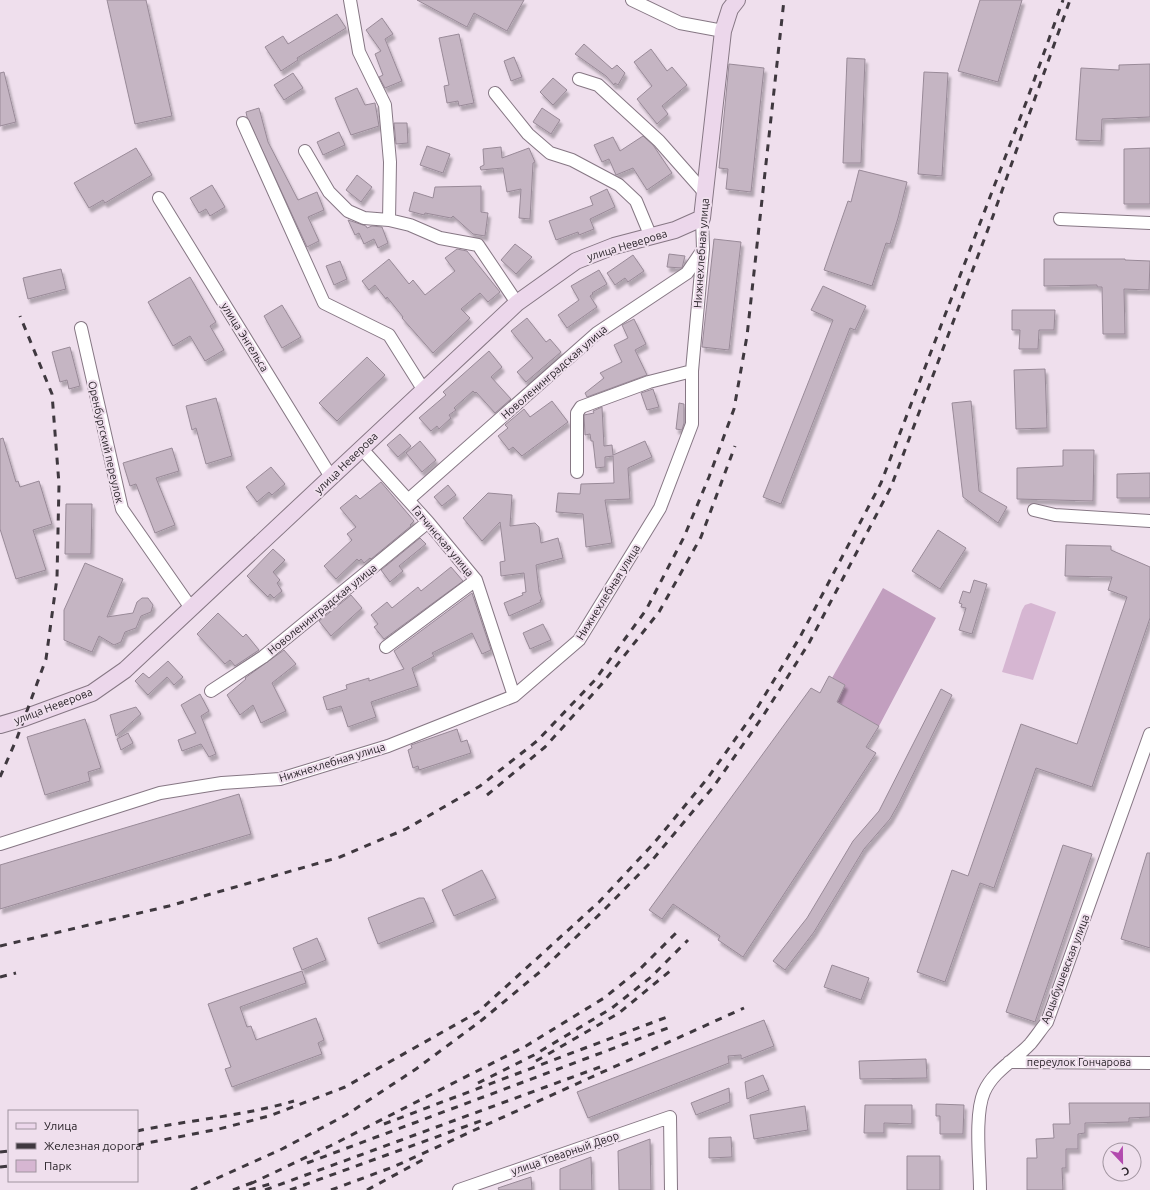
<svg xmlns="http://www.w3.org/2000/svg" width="1150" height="1190" viewBox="0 0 1150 1190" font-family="Ubuntu,sans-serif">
	<defs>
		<filter id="shadow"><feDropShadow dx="2.5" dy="4.5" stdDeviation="1" flood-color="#0004"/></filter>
	</defs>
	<rect width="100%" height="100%" fill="#efdfed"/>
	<path fill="#d6b6d2" d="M1031,603L1056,612L1033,680L1002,672L1022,610L1025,605Z"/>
	<path fill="#c29fbf" d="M883,588L936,618L879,726L837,702L845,685L832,678Z"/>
	<path fill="#c5b5c3" stroke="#998a98" filter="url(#shadow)" d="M107,0H146L172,116L135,124Z
		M417,0H524L507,31L474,13L467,27Z
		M980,0H1022L998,82L958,71Z
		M337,14L346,28L297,58L298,60L281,71L265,47L283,36L288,44Z
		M382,18L393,34L385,39L402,81L385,88L379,77L383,75L375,54L381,51L366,30Z
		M459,34L474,103L459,106L458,101L447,103L444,86L449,85L439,38Z
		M584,44L612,69L617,65L625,73L618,85L615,83L614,85L606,76L575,54Z
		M651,49L667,71L672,67L687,85L662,106L668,114L657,124L637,99L652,86L634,62Z
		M514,57L522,77L511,81L504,61Z
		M847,58L865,59L861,163H843Z
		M729,64L764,68L751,192L726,189L728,169L719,168Z
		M1150,64V117L1102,119L1101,141L1076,140L1081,68L1119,70V65Z
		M4,72L16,122L0,126V73Z
		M924,72L948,73L942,176L918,174Z
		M293,73L303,88L284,100L274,85Z
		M553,78L567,90L553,105L540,92Z
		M357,88L365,105L375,103L379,126L351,135L335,98Z
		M259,108L268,142L298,200L317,192L324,210L308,217L319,241L307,247L247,117L246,112Z
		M542,108L560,120L551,134L533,122Z
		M394,123H407L408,143L396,144Z
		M339,132L345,145L323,155L317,142Z
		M643,136L653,145L672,173L647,190L633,168L616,175L609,159L602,162L594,145L613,137L620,151Z
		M427,146L450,154L443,173L420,165Z
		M501,147L502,158L529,148L535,162L533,163L530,219L519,218L521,189L507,192L503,168L481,170L480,167L484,165L483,149Z
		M136,148L152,175L105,203L103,200L89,208L74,183Z
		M1150,148V204H1124V149Z
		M859,170L907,182L898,218L890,244L886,243L872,286L824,270L848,201L851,202Z
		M357,175L372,187L361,202L346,190Z
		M212,185L225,207L210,216L206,209L199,213L190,198Z
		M481,186V212L488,213L485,236L473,234L453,216L451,218L425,213L424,215L409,211L414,192L433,198L435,187Z
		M607,189L615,207L590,219L594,229L579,235L578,232L556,240L549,221L593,205L590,197Z
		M348,220L366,226L367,228L372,226L382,227L388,243L378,248L374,239L364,244L359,233L355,235Z
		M714,239L741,242L729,350L702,347Z
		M515,244L532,257L516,274L501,260Z
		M457,249L467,251L500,292L488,302L480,293L461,309L470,318L433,353L402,318L403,317L387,297L386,299L375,285L369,290L362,281L389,259L409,284L413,280L425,295L455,271L445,258Z
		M669,254L685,256L682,268L667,267Z
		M633,255L644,271L628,282L625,278L615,285L607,273Z
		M1044,259H1125V260L1150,261L1149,290L1124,289L1125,334H1103L1102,287H1097V285L1044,286Z
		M340,261L347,279L334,285L326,266Z
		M61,269L66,289L28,299L23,278Z
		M599,270L607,284L592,293L593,294L590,296L597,307L567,328L558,315L579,300L571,286Z
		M190,277L216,322L210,326L224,350L205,361L190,336L173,346L148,302Z
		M823,286L866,306L855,330L850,328L781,504L763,497L833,320L811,310Z
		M282,305L301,337L282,348L264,316Z
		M1012,310H1055L1054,330H1039L1038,349H1019L1020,330H1012Z
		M527,318L546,342L550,339L561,352L526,382L517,372L533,358L511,331Z
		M634,319L646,344L635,350L647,375L587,397L585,393L604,378L600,373L622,362L614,345L628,338L622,325Z
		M70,347L80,386L69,389L67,380L60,382L52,352Z
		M489,351L502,367L491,377L511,399L495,413L476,392L475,393L473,391L454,408L456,410L449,415L451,418L439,429L437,426L431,431L419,418L446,395L443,392Z
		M367,357L385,375L337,421L319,403Z
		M1045,369L1047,428L1016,429L1014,370Z
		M653,389L659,407L647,410L641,393Z
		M216,398L232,456L206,464L196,428L192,430L186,406Z
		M552,401L568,422L522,456L513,447L509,450L498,436L508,428L505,425L524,409L530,417Z
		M971,401L979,491L1007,507L998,523L963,497L952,403Z
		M679,403L684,404V423L682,430L676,429Z
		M602,407L604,446L612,445L613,455L645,441L652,457L628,468L630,499L605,500L612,543L586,547L583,514L556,512L558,493L580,494L581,484L614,483L613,456L605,457V467L596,468L593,441H591L590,434L585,435L584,415L594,413L593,411Z
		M400,434L411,446L398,457L387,445Z
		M3,438L16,482L18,481L20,487L39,481L52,524L33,530L46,570L16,579L0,529V439Z
		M420,441L436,460L422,472L406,453Z
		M172,448L179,471L156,478L175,525L155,533L136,484L130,486L123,463Z
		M1063,450H1094L1093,501L1017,499V468L1063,466Z
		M271,467L285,484L272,495L269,492L257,502L246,487Z
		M1150,473V498H1117V474Z
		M381,482L414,521L410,525L411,526L371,559L370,558L364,563L361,559L359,561L357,559L336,579L324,566L352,540L347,534L356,527L340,508L356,495L360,499Z
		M448,485L456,495L442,506L434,497Z
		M488,493L512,495L510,526L535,523L539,527L541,543L558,538L563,558L536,565L539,591L542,600H540L541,602L509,616L504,603L523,595L522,593L526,592L524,573L501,576L500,562L505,561L500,522L482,541L463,518Z
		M66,504H92L91,554H65Z
		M938,530L966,548L940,589L912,571Z
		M420,538L426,544L399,566L403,571L390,582L381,570Z
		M1066,545L1111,546V550L1150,567V618L1092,787L1036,768L994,888L980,883L945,982L917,972L952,870L968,876L1021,724L1077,744L1127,597L1108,590L1112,577L1065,576Z
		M273,549L285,560L273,572L280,580L277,583L282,591L274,598L270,594L268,597L247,576Z
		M85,563L123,579L107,617L133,613L137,602L142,598H148L153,605L151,612L141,616L136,628L125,632L121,642L114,645L99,636L92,652L64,640V610Z
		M451,567L463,581L384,639L374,627L378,624L371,615L387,602L392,608L418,587L421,591Z
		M974,580L987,584L972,634L959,630L966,608L961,607L962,604L959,603L963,591L970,593Z
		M472,593L491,650L482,654L472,633L432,653L434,656L412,668L418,686L371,702L376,717L348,727L341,706L327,710L323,697L347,689L346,685L369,678V681L404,669L394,651Z
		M351,595L362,608L331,636L319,621Z
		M218,613L243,637L246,634L259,650L235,666L230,660L225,664L197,634Z
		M543,624L551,640L530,649L523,633Z
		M284,650L296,664L272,683L286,711L261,723L253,705L240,715L227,695L246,679L245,678Z
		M168,661L183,677L174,685L167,677L148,695L135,681L143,673L149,678Z
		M829,676L845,685L837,702L879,726L866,747L876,753L743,957L718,940L720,936L673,904L662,919L649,910L811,688L820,693Z
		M941,689L952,695L899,803L890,819L864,849L814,932L785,970L773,961L807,918L853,841L879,811Z
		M200,694L209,711L201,716L216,754L209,757L201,744L182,751L178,740L196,733L181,705Z
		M136,707L141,714L116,736L110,715Z
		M85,719L101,768L88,772L90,781L45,795L27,737Z
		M457,729L461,742L467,740L471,753L419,770L418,766L413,768L408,750L412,748L411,745Z
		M128,733L133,743L121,750L117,739Z
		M239,794L251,834L0,909V865Z
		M1063,845L1092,854L1035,1022L1006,1012Z
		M1147,853H1150V948L1121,939Z
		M482,870L496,898L454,916L442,890Z
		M419,898H424L434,922L378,944L368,918Z
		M317,938L326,960L302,970L293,948Z
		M832,965L869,978L861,1000L824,987Z
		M302,971L306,983L240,1007L247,1027L251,1026L256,1040L316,1018L324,1040L318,1043L322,1054L232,1087L225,1069L231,1067L208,1004Z
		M764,1020L774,1046L741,1059V1055L728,1056L729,1063L588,1118L577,1092Z
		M926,1059L927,1078L860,1079L859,1061Z
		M763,1075L769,1090L747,1099L745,1082Z
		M729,1088L730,1102L696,1115L691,1103Z
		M1069,1103H1150V1117L1129,1118V1122L1085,1123V1133L1078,1134V1149H1066V1168H1062L1063,1190H1027V1158H1037L1036,1139L1054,1138L1053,1124H1070Z
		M936,1104L964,1105L963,1134H940V1116H936Z
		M865,1105H912V1124L884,1123V1133H864Z
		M805,1106L808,1130L754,1139L750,1115Z
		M731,1137L732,1157L709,1158V1138Z
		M650,1139L651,1190H619L618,1151Z
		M907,1156H940V1190H907Z
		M591,1157L592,1190H560V1169Z
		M531,1177L532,1190H499L498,1188Z"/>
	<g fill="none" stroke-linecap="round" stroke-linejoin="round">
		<defs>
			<path id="street" d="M350,0L359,52L385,105L390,162L389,220
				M632,0L680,23L723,31
				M579,79L598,85L659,141L705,193
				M495,93L528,134L550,153L572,160L619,185L636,201L651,237
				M243,123L324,303L389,335L423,389
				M305,151L329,192L348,211L364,218L389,220L410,225L440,238L478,245L517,303
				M159,198L331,477
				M1060,219L1150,223
				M81,328L122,509L191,608
				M361,448L428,522L476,580L514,696
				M577,472V413L581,407L649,382L692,371
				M408,500L597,333L687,273L702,251
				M1034,510L1055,515L1150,521
				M386,647L476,580
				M211,691L263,657L428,522
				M0,844L160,793L222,783L280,779L388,746L514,696L579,640L660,508L692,424V371L703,249L702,218
				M1009,1062L1150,1063
				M459,1190L670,1117L671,1190
				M980,1190C980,1164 974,1115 984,1092C993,1071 1015,1060 1030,1044C1036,1037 1041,1029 1047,1022L1150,734"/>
			<path id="secondary" d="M0,725L24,718L92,693L125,670L517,303L576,261L614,246L675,230L702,218L723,31L730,9L737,0"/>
		</defs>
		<use href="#street" stroke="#867784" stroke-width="14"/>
		<use href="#secondary" stroke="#867784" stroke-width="18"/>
		<use href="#street" stroke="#fff" stroke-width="12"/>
		<use href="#secondary" stroke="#ecd7eb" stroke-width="16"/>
		<path stroke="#3f383f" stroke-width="3" stroke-dasharray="7 7" stroke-linecap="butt" d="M0,777L17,738L46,659L57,578L59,484L52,394L20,316
			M487,795L545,747L601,685L659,612L701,537L735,446
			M0,946L169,906L340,857L406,829L480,786L537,741L595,680L646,610L684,537L709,477L734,409L747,336L784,0
			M0,977L16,973
			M536,1061L619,1013L670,971
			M478,1083L534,1055L612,1008L651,977L688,940
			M384,1124L667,1017
			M137,1131C189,1120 243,1116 294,1101
			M137,1145L219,1129L269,1116L345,1087L478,1012L599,902L654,843L707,779L756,710L800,637L881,483L1027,100L1063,0
			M0,1152L9,1151
			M307,1163L673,1026
			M0,1167L9,1166
			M250,1184L330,1146L526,1046L604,998L640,969L678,931
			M191,1190L282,1149L346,1115L416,1069L482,1020L541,971L604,910L649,864L714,786L763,716L809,643L891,487L993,216L1070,0
			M233,1190L254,1182
			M249,1190L270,1184
			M265,1190L600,1067
			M290,1190L486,1119
			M331,1190L393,1167L744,1008
			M367,1190L428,1157"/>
	</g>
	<g text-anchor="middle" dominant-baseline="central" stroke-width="4" stroke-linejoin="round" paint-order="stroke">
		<g font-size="11" fill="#2a242a" stroke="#efdfed">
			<text transform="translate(627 245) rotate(-17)">улица Неверова</text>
			<text transform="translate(701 253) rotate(-86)">Нижнехлебная улица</text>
			<text transform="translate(245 337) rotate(58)">улица Энгельса</text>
			<text transform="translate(554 372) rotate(-41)">Новоленинградская улица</text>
			<text transform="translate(106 442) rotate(77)">Оренбургский переулок</text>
			<text transform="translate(346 463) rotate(-44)">улица Неверова</text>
			<text transform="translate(443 541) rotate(50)">Гатчинская улица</text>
			<text transform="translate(608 592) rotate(-58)">Нижнехлебная улица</text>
			<text transform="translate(322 609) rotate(-39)">Новоленинградская улица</text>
			<text transform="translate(53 706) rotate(-21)">улица Неверова</text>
			<text transform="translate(332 762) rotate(-17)">Нижнехлебная улица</text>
			<text transform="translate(1065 969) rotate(-69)">Арцыбушевская улица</text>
			<text x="1079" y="1062">переулок Гончарова</text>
			<text transform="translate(565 1153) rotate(-19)">улица Товарный Двор</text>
		</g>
	</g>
	<rect x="8" y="1110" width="130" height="72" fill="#efdfed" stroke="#a0949f"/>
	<rect x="16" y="1123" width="20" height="6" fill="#ecd7eb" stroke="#a0949f"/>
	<text x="44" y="1130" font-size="12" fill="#2a242a">Улица</text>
	<rect x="16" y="1143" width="20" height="6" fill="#3f383f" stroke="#a0949f"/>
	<text x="44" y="1150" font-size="12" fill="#2a242a">Железная дорога</text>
	<rect x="16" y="1160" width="20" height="12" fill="#d6b6d2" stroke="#a0949f"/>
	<text x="44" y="1170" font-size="12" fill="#2a242a">Парк</text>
	<g transform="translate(1122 1162) rotate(158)"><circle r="19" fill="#efdfed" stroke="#a0949f"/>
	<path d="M0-3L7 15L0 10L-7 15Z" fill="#b24aae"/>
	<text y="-6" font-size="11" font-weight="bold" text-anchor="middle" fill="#2a242a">С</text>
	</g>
</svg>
